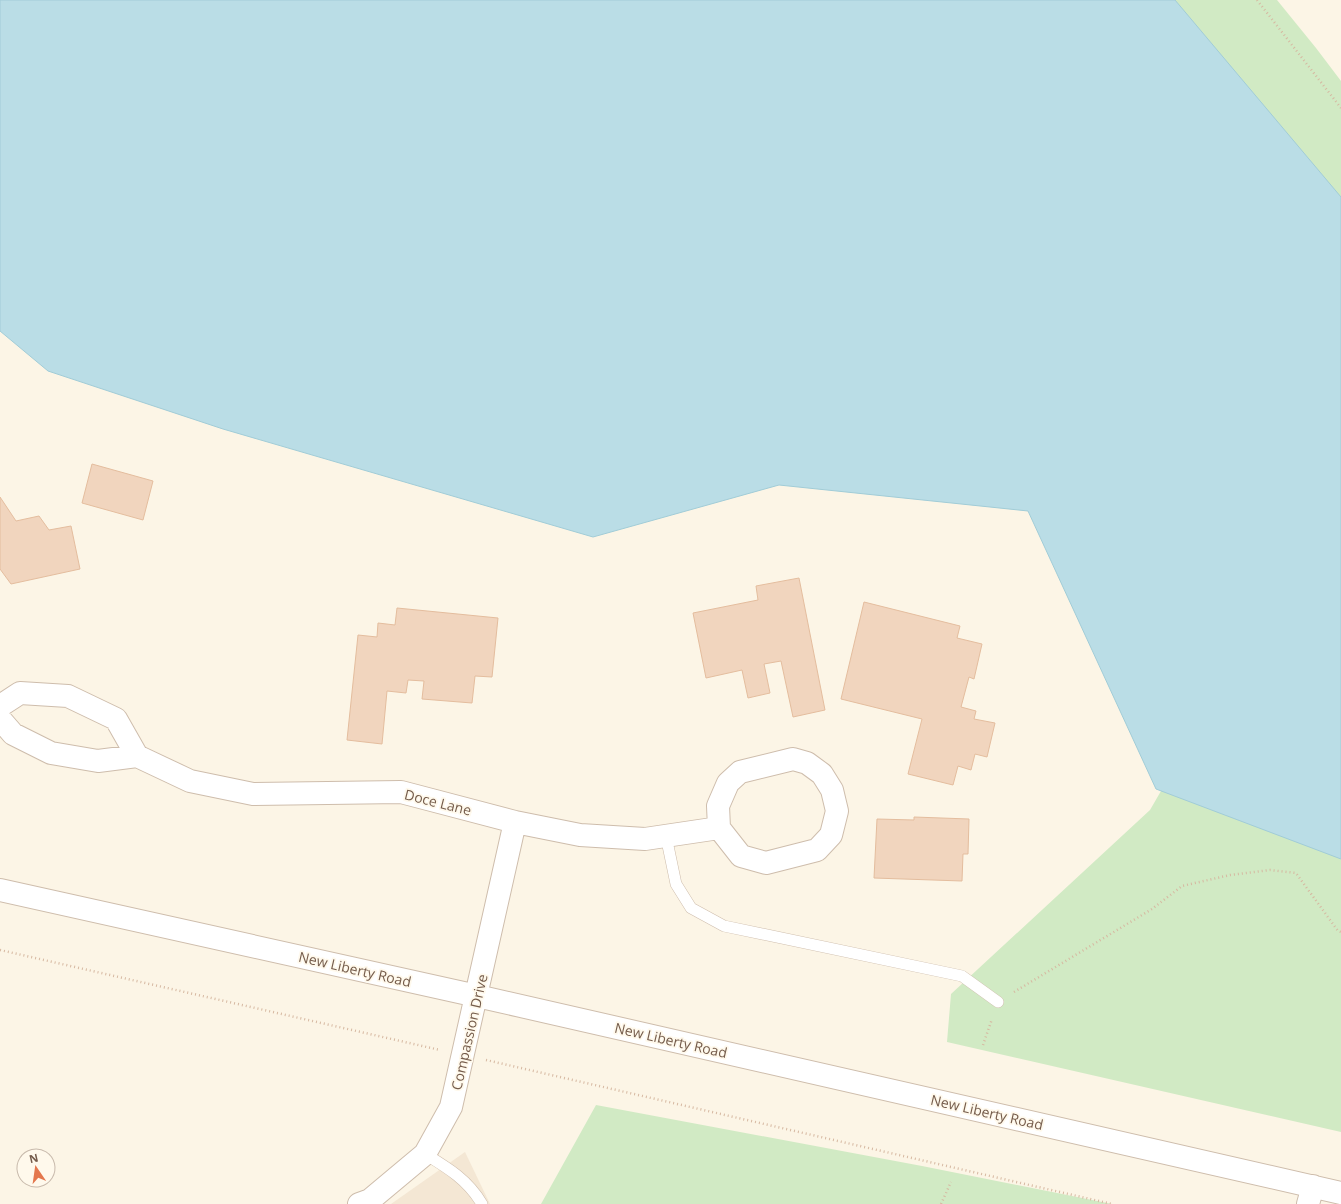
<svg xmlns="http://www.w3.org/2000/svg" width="1341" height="1204" viewBox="0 0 1341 1204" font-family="'Open Sans',sans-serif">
	<rect width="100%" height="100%" fill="#fcf5e6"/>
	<path fill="#f4e7d4" d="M465,1152L490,1204H391Z"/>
	<path fill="#d1eac4" d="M1082,0H1277L1316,48L1341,81V305Z
		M1341,480V1132L947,1042L951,994L1150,810Z
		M596,1105L922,1166L1112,1204H541Z"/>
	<path fill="#badde6" stroke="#a1ccd7" d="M0,0H1175L1341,197V859L1156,789L1028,511L779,485L593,537L223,429L48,371L0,331Z"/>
	<path fill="#f1d5be" stroke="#e4bd9e" d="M92,464L153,481L143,520L82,503Z
		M0,497L16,521L39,516L49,530L71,526L80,569L11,584L0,569Z
		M799,578L825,710L793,717L781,661L764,664L770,693L748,698L742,670L706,678L693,613L758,600L756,586Z
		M864,602L960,626L957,638L982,644L974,679L969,677L961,707L976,711L974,719L995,723L987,757L975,754L971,770L958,766L953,785L908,774L922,719L841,699Z
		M397,608L498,618L492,677L475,676L472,703L422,699L424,681L408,680L406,693L387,691L382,744L347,740L358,635L377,637L378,623L395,625Z
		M914,817L969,819L968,854H963L962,881L874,878L877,819L914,820Z"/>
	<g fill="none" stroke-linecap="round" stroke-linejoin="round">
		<defs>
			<path id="lane" d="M666,836L676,884L691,908L724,926L962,976L998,1002
				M425,1154C448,1168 468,1180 482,1204"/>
			<path id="street" d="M0,706L20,693L68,696L116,719L137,756L98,761L51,753L13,734L0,719
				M137,756L190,781L253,794L401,792L515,822L580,835L645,839L719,828
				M793,759L807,763L822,774L832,790L837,811L831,835L817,850L766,863L741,856L719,828L718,806L728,783L740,772Z
				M0,890L477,996L1341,1193
				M359,1204L370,1200L425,1154L451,1107L515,822
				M1308,1204L1313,1186"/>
		</defs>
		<use href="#lane" stroke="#cebdac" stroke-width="12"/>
		<use href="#street" stroke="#cebdac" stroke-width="24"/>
		<path stroke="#d6b8a1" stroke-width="2.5" stroke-dasharray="1 3" stroke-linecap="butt" d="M1257,0L1341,108
			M0,950L440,1050
			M1014,992L1152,909L1182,886L1230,875L1270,870L1296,873L1338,931L1341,932
			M983,1045L992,1019
			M486,1060L1112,1204
			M941,1204L951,1182"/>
		<use href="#lane" stroke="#fff" stroke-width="11"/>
		<use href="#street" stroke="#fff" stroke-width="22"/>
	</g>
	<g text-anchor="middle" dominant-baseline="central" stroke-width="3.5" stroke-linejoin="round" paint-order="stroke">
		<g font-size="14" fill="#755c4b" stroke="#fff9ec">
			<text transform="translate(438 802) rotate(14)">Doce Lane</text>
			<text transform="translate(355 969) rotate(13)">New Liberty Road</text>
			<text transform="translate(469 1032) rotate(-77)">Compassion Drive</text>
			<text transform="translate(671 1040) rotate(13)">New Liberty Road</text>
			<text transform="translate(987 1112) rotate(13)">New Liberty Road</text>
		</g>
	</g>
	<g transform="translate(36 1168) rotate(347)"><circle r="19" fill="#fff9ec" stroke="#c8baac"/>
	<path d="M0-3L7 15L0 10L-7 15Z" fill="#e4774d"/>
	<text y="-6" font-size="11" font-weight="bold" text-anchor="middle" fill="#755c4b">N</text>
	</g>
</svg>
